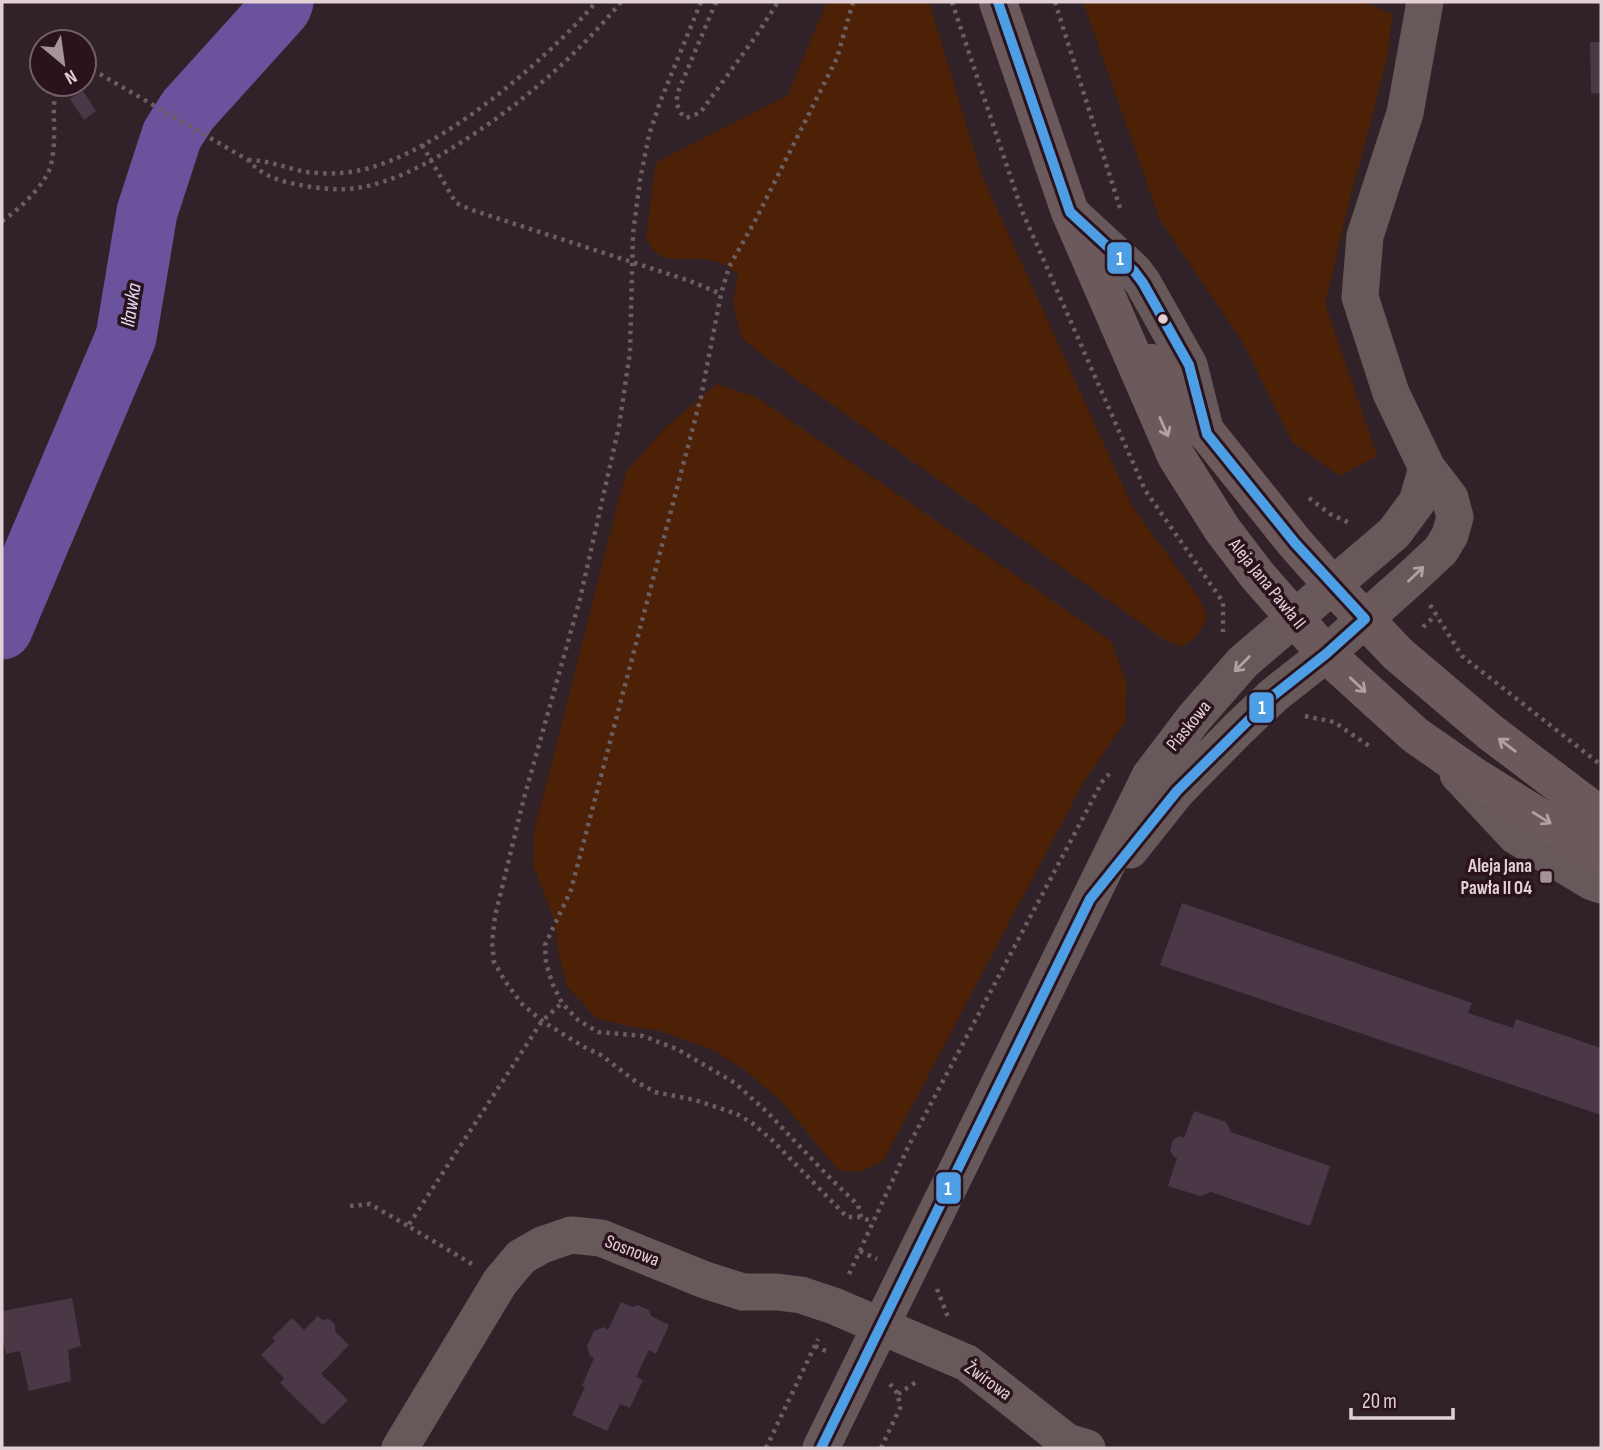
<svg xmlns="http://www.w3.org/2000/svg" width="1603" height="1450" viewBox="0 0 1603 1450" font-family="'Sofia Sans Condensed',sans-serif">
	<rect width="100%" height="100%" fill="#302228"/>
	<path fill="#4d2105" d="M827,2H929L982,176L1132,506L1199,598L1207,616C1200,633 1197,639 1180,647L1163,639L765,357L742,338L733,302L738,275C730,267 720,262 709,260C682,254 662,271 646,238L655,166L658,161L787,96Z
		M1083,2H1364L1392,14L1388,56L1349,203L1325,303L1377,456L1340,476L1292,442L1242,341L1160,220Z
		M717,384L756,397L1111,641L1127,684L1125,722L1083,783L883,1161L860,1172L838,1170L782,1102L746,1071L713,1050L660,1031L632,1027L596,1018L567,986L558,952L555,922L533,865L534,831L626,472L664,429Z"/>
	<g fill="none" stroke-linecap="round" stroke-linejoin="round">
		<path stroke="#6a539c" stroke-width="61" d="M2,629L126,337L147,212L172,135L188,110L281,7L283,2"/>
	</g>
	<path fill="#4a3847" d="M1590,42H1601V93L1591,94Z
		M83,91L96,111L84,120L70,99Z
		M1182,903L1472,1003L1468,1013L1513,1028L1516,1019L1601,1048V1115L1160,965Z
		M1194,1111L1226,1122L1231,1132L1330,1166L1310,1226L1211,1192L1200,1196L1168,1186L1177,1158L1173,1156L1170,1150L1173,1140L1180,1136L1184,1138Z
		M72,1298L81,1346L68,1350L71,1381L29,1391L20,1351L6,1354L2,1334V1311Z
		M621,1302L632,1307L638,1305L649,1310L651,1316L669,1325L656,1354L649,1350L636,1377L643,1380L630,1408L620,1404L607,1431L572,1415L585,1387L582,1386L594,1358L590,1356L587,1346L594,1331L604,1327L608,1330Z
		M318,1316L322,1320L329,1319L335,1325V1331L349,1345L321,1374L348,1400L323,1425L280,1383L284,1378L261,1355L275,1341L272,1338L292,1318L304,1330Z"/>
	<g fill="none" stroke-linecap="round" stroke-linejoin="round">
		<path stroke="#6a5e5f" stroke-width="4.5" stroke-dasharray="3.5 5" stroke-linecap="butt" d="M701,2L660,102L649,135L640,180L633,234L630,352L619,426L580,599L524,798L495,916L492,942L494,962L505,981L522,1004L542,1021L584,1047L601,1055L635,1081L655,1092L695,1100L737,1114L752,1123L772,1140L847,1217H861L873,1222
			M716,2L677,94C677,105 677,111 686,118L700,113L756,36L778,2
			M853,2L837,58L756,219L729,267L721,294L701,397L571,890L545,945L546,963L553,985L562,1003L578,1020L598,1032L643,1036L677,1049L735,1083L767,1112L831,1179L858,1205L861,1217
			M952,2L1022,211L1145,490L1223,602V632
			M1055,2L1120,208
			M84,68L98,73L248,160C265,178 280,181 305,186C324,189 344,191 363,187C393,181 421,167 447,151C512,112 572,61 621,2
			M422,145L456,203L472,210L690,281L721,294
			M248,160C268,160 286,168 306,172C316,173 328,174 338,173C419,172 546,61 596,2
			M2,221C19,210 46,184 51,165C53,156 54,146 54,138C55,119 51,101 59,84
			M1309,498L1330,514L1352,524
			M1430,605L1462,656L1601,765
			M1423,627L1436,615
			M1305,716L1334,722L1369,746
			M350,1206L370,1204L408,1226
			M860,1251L877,1259
			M472,1264L408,1226L542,1021L562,1003
			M849,1274L909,1145L1102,782L1110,773
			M937,1289L948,1317
			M815,1346L830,1353
			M898,1394L919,1380
			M766,1448L818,1339
			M881,1448L900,1408L898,1394L890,1384"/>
		<path stroke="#67595a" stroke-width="37" d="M1070,212L1134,271L1143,283L1189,365L1206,433
			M1458,774L1516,836L1592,882L1601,885
			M1130,850L1177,791L1238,729L1274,695L1326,654L1411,578L1441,550L1450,535L1455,517L1450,498L1427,468L1391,393L1360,297L1365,236L1405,113L1425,2
			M400,1448L500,1282L521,1257L542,1245L571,1235L601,1238L705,1280L743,1292H777L801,1295L834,1306L967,1363L1067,1442L1087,1448
			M821,1448L1150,776L1194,718L1243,662L1394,533L1417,502L1427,468"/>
		<path stroke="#6b595b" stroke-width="38" d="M998,2L1070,212L1176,456L1222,529L1257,575L1326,654L1415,735L1477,778L1570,836L1601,852
			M1151,363L1295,543L1333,586L1398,654L1490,732L1601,816"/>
		<defs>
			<path id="bus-1" d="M821,1448L1090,899L1177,791L1274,695L1326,654L1365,619L1295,543L1207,434L1189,365L1143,283L1134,271L1070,212L998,2"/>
		</defs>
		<use href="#bus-1" stroke="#2b131e" stroke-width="16"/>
		<use href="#bus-1" stroke="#4d9ee5" stroke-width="10"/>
	</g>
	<defs><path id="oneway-shaft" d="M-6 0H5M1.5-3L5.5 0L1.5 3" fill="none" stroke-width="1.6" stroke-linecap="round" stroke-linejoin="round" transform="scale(1.75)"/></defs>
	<g stroke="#b2a0a5">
		<use href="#oneway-shaft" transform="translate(1164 427) rotate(66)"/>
		<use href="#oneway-shaft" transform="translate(1358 685) rotate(43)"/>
		<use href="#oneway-shaft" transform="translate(1507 745) rotate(-143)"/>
		<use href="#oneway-shaft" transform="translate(1542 818) rotate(32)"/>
	</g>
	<g stroke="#b1a0a4">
		<use href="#oneway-shaft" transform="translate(1416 574) rotate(-44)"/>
		<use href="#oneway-shaft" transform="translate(1242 664) rotate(135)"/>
	</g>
	<circle fill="#e2d0d6" stroke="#2b131e" stroke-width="2.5" cx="1163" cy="319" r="6"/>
	<rect fill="#a49399" stroke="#2b131e" stroke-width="2.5" x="1539" y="870" width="14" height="14" rx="3.5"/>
	<g text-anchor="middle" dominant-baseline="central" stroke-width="7" stroke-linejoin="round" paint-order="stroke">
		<g font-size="19" fill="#e2d0d6" stroke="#2b131e">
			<text transform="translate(1267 584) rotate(51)">Aleja Jana Pawła II</text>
			<text transform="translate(1189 726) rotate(-51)">Piaskowa</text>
			<text transform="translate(632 1251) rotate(21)">Sosnowa</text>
			<text transform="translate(988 1381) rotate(36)">Żwirowa</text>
		</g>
		<g font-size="19" font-weight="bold" fill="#e2d0d6" stroke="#2b131e" text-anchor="end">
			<text x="1532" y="866">Aleja Jana<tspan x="1532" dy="22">Pawła II 04</tspan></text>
		</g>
		<g font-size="21" font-style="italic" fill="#dfdbf1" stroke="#2b131e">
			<text transform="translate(131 305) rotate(-81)">Iławka</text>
		</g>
	</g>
	<g stroke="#2b131e" stroke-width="2.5">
		<rect x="1106" y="241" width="27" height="34" rx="7" fill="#4d9ee5"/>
		<rect x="1248" y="691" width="27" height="33" rx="7" fill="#4d9ee5"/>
		<rect x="935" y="1171" width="27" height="34" rx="7" fill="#4d9ee5"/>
	</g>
	<g font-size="19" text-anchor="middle" font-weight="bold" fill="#fff">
		<text x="1120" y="265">1</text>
		<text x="1262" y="714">1</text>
		<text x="948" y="1195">1</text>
	</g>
	<rect width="1603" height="1450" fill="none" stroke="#e2d0d6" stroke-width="7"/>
	<g transform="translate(63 63) rotate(151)"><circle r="33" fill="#2b131e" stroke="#745f68" stroke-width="2"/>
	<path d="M0-5L12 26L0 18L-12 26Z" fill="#a49399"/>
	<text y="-10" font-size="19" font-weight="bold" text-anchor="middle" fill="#e2d0d6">N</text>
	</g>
	<path d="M1351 1408v10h102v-10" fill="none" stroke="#e2d0d6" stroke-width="3.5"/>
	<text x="1362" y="1408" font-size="21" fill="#e2d0d6" stroke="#2b131e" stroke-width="5" paint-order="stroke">20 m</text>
</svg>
